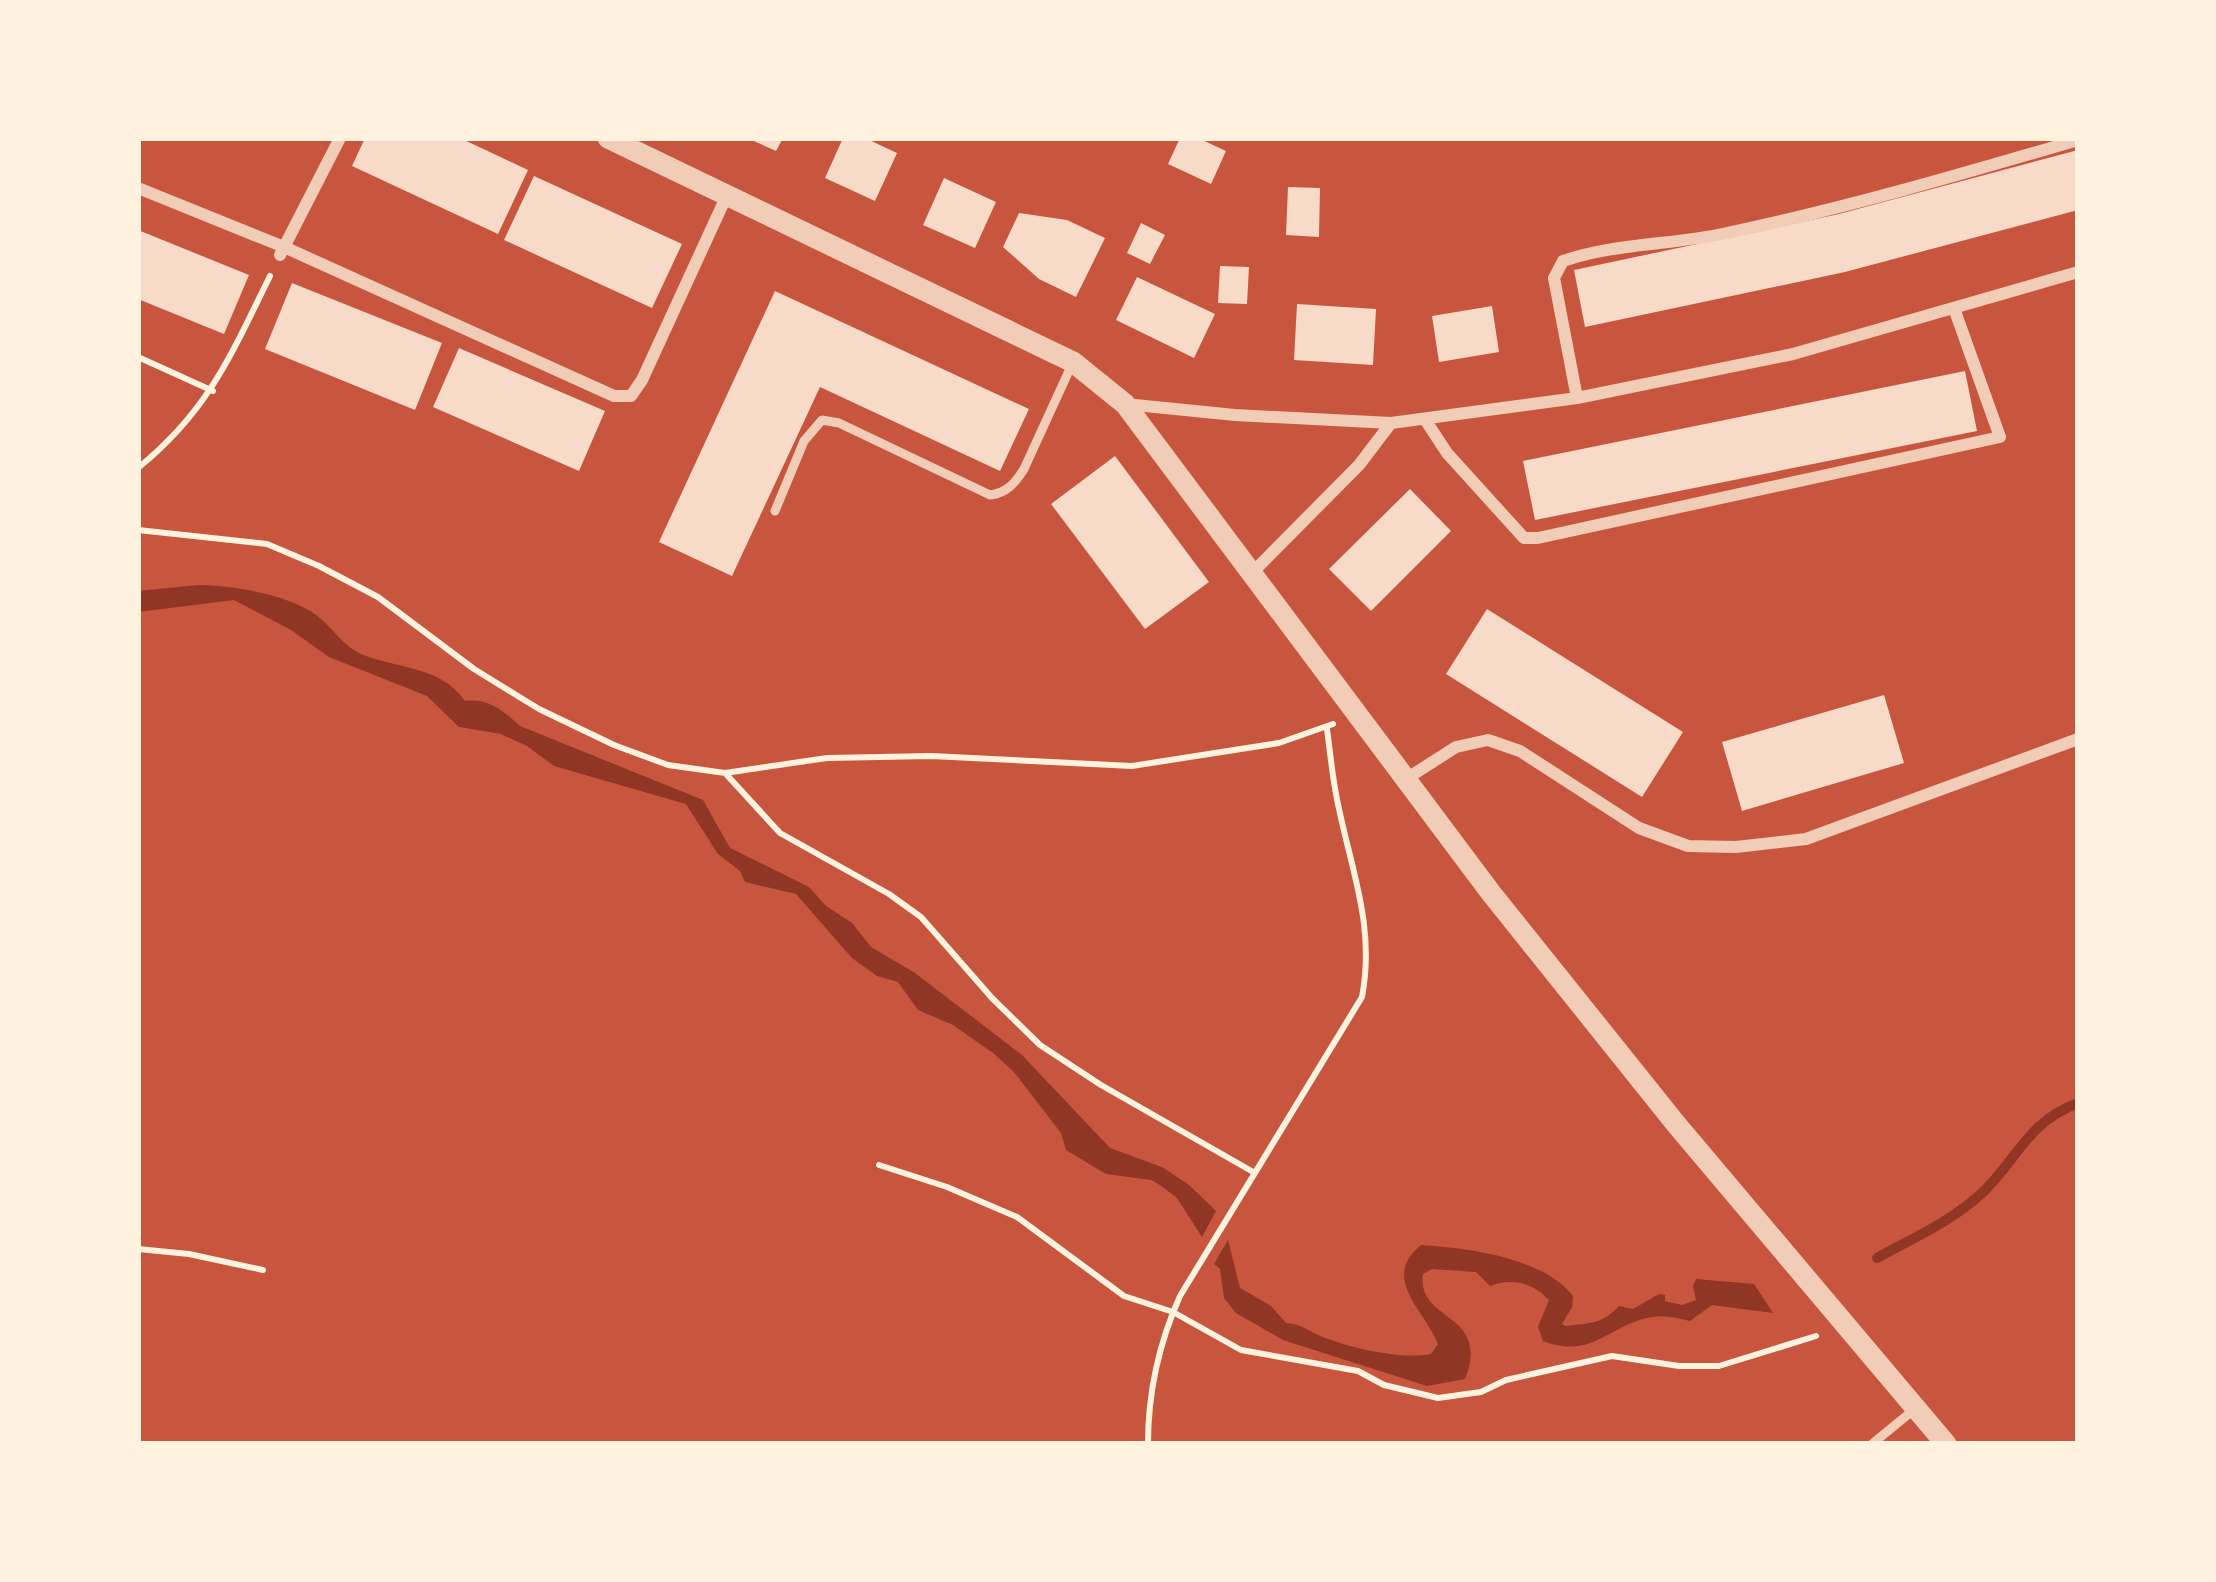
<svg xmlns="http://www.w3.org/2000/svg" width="2216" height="1582" viewBox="0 0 2216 1582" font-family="Overpass,sans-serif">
	<rect width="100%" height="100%" fill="#c8553d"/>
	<path fill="#8f3625" d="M199,585C231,585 290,595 316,615C334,628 342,647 366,656C402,669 441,667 465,701C489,698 502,710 520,726L703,800L730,848L809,887L826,906L852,923L871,947L915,973L1022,1055L1110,1148L1162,1167L1189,1185L1216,1211L1202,1237L1177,1198L1160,1185L1151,1180L1106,1174L1066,1150L1061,1133L1014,1072L993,1053L953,1025L918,1010L898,982L877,976L852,958L796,894L745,882L740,871L718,854L686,804L554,766L527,746L501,734L459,727L427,696L329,657L291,630L234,600L138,612V591Z
		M1228,1240L1240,1288L1271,1306L1286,1323C1303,1324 1309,1332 1323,1337C1350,1348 1402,1360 1431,1354L1438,1344C1425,1310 1380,1279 1421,1245C1466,1248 1543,1257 1573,1296L1572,1307L1562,1324L1565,1326C1592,1323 1602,1324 1619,1306L1633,1309L1659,1294L1665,1295V1301L1682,1305L1696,1300L1693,1286L1696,1279L1754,1284L1773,1313L1712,1305L1690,1321C1677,1318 1665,1315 1652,1317C1607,1325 1593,1360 1543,1341L1538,1327L1549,1300C1532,1282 1512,1278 1490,1286L1476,1272L1432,1269L1423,1274C1416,1323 1492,1311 1465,1379L1427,1386L1283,1340L1236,1313L1224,1298L1220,1269L1214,1264Z"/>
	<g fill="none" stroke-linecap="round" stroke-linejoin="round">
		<path stroke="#8f3625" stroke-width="10" d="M1877,1258C1913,1238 1952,1221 1982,1193C2018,1159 2027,1122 2078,1103"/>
	</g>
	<path fill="#f7dbc8" d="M365,138H460L528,170L498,234L352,166Z
		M747,138H783L776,151Z
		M843,138H865L897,153L875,201L825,178Z
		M1180,138H1198L1226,151L1211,184L1168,164Z
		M2078,150V210L1845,272L1585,327L1574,270L1839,214Z
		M534,176L682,244L652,308L504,240Z
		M944,178L996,202L975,248L923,225Z
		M1288,187L1320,188L1319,237L1286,235Z
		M1019,213L1067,220L1105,238L1076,297L1039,279L1003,247Z
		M1141,223L1165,235L1150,264L1127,253Z
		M138,230L249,275L224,334L138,299Z
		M1220,266L1249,267L1247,304L1218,303Z
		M1137,277L1215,314L1194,358L1116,320Z
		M292,283L442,343L415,410L265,349Z
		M775,291L1029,409L1000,471L820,387L732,576L659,542Z
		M1297,304L1376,309L1373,365L1294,360Z
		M1492,306L1499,352L1439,362L1432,316Z
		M459,348L605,411L579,471L433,407Z
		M1965,371L1977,431L1535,520L1523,461Z
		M1115,456L1209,582L1145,629L1051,504Z
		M1410,489L1451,531L1371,611L1329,569Z
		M1487,609L1683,732L1642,797L1446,674Z
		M1884,695L1904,763L1742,811L1722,742Z"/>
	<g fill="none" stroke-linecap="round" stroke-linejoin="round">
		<path stroke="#fff3e0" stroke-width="6" d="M138,357L213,391
			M138,468C209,410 231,355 270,276
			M138,530L267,544L319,566L378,597L474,669L539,709L614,745L668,765L725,773L827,758L931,756L1132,766L1279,743L1333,724
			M725,773L780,833L889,894L921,917L992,998L1040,1045L1101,1085L1255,1173
			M879,1165L947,1187L1017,1217L1124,1296L1173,1312L1241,1350L1358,1371L1384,1385L1438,1398L1481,1392L1506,1380L1612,1356L1679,1366H1719L1816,1336
			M138,1249L189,1254L263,1270
			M1148,1444C1148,1392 1159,1343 1180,1296L1362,997C1376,923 1349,865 1336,794C1332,773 1330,751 1327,729"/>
		<path stroke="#f1ccb7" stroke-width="9" d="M775,511L804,441L822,420L839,423L990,495C1007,493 1015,483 1024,469L1073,362
			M1872,1444L1916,1408"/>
		<path stroke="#f1ccb7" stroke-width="12" d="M138,188L284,247L614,396H631L642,380L727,195
			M280,255L340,138
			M1577,398L1554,278L1563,261C1616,243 1673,245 1727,233C1846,208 1962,174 2078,140
			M1125,404L1235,415L1391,423
			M1426,421L1447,453L1524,538H1538L2000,437L1955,311
			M1253,572L1359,465L1391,423L1577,398L1793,354L2078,272
			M1406,779L1456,747L1488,740L1520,751L1639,828L1688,846L1736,847L1806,839L2078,739"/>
		<path stroke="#f1ccb7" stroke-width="21" d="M608,138L1073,362L1125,404L1491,893L1676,1124L1946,1444"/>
	</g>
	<rect width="2216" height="1582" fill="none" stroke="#fff3e0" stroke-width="282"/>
</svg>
